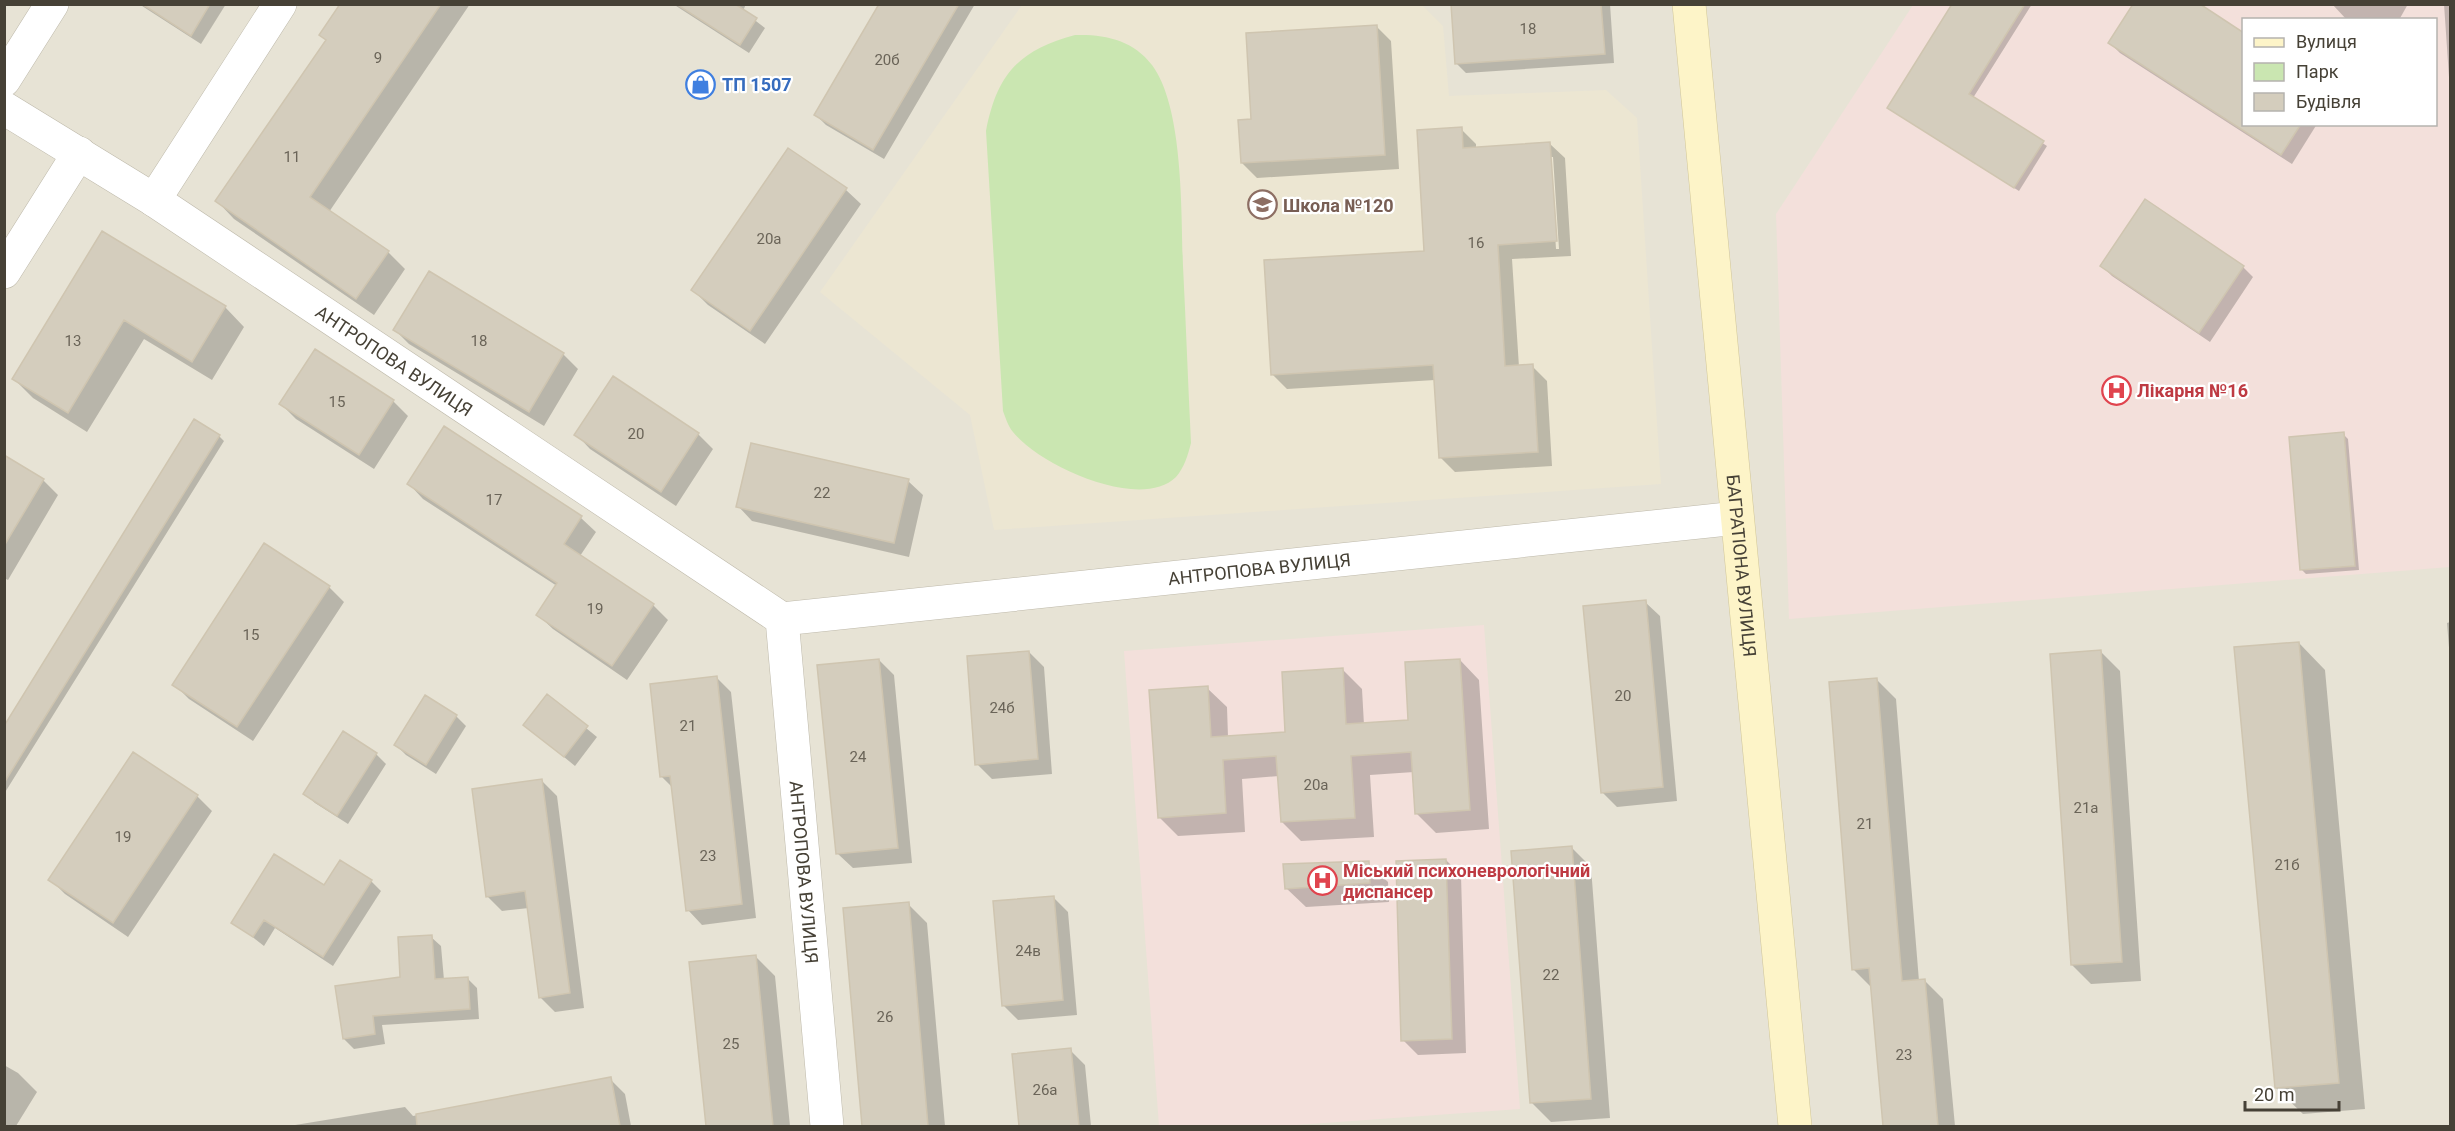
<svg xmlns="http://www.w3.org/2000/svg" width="2455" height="1131" viewBox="0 0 2455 1131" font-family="Roboto,sans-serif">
	<rect width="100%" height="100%" fill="#f3f0e7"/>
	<path fill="#e7e3d5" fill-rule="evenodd" d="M5,5H2450V1126H5ZM2244,20H2436V124H2244Z"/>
	<path fill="#ece6d2" d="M1022,5H1422L1443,26L1449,96L1606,90L1637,118L1661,484L994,530L970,415L820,292Z"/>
	<path fill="#f3e0db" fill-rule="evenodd" d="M1913,5H2450V567L1789,619L1776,214ZM2244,20H2436V124H2244Z
		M1484,625L1520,1109L1282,1126H1159L1124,651Z"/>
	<path fill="#cae6b1" d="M1075,35C1105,34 1133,40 1152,65C1184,108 1181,213 1183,266C1186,325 1188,384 1191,443C1188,455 1184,468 1176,477C1140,512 1039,465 1013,432C1008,426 1006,419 1003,411L986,131C997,74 1019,50 1075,35Z"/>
	<path fill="#0003" fill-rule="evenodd" d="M139,4H226L201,44Z
		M342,4H470L329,212L388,252L405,269L374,315L234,219L217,201L327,41Z
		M673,4H746L743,11L765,28L749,53Z
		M881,4H975L884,159L826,125L816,115Z
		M1452,4H1610L1614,63L1466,73L1456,63Z
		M1953,4H2032L1973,98L2047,146L2019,191L1889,108Z
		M2332,4H2408L2399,20H2347Z
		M2444,4H2450V92Z
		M1376,26L1391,41L1399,169L1257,178L1242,163L1253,120Z
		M2110,43L2244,124H2317L2292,164L2120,53Z
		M1461,129L1476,144V148L1550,144L1565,158L1571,256L1512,259L1519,367L1532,366L1547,381L1552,466L1455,472L1440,457L1435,380L1287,389L1272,374L1426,252ZM1550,157H1553L1559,249H1556Z
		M846,190L861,204L765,344L708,305L693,290Z
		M2145,201L2243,267L2253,277L2210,342L2112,276L2102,266Z
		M103,233L225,307L244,327L212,380L144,339L87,432L33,398L14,379Z
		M429,273L563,354L578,369L544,426L409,344L395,330Z
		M613,378L698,434L713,449L676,506L590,449L576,434Z
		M393,401L408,416L374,469L296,419L281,404Z
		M445,428L581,518L596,532L580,556L653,605L668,620L627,680L553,629L538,615L557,586L423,499L409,484Z
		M2343,434L2348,439L2359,570L2306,574L2301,569Z
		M219,436L224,441L4,794V728Z
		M4,457L43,480L58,495L8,580L4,578Z
		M908,481L923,495L909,557L752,521L738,506Z
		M329,587L344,602L253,741L189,699L174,684Z
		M1645,602L1660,616L1677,801L1617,807L1602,792Z
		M2450,622V660L2447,623Z
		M2299,643L2325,670L2365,1109L2303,1114L2276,1088Z
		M1029,652L1044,667L1052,774L992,779L977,764Z
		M2101,652L2120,671L2141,981L2091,984L2072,965Z
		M879,660L894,675L912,863L853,868L838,854Z
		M1460,660L1479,680L1489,829L1436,833L1416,813L1414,772L1370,775L1374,837L1301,841L1282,822L1279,776L1242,779L1245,832L1178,836L1159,817L1207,688L1227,707L1228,737L1287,733L1342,669L1362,689L1364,725L1410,722Z
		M716,677L731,692L756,918L702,925L688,910L672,787L661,776Z
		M1877,680L1896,699L1919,981L1924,980L1943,999L1955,1126H1885L1872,988L1853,969Z
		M547,696L597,737L575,766L525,725Z
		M456,716L466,726L436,774L406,755L396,745Z
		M376,754L386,764L348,824L315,803L305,794Z
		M542,781L557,796L584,1008L555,1012L540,997L529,908L502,911L487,896Z
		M197,796L212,811L128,937L65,894L50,879Z
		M1571,847L1591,867L1610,1118L1551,1122L1532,1103Z
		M1446,860L1461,875L1466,1053L1418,1055L1403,1040Z
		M1368,863L1388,882L1389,902L1306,907L1286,888Z
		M371,881L381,891L333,966L275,928L264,946L233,922L324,887Z
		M1053,897L1068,912L1077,1015L1018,1020L1003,1005Z
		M908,904L927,923L945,1126H865L844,909Z
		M431,937L441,946L444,980L467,978L477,988L479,1019L382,1025L385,1044L354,1049L344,1039L402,978Z
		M756,957L775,976L790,1126H707L691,963Z
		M1070,1050L1085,1065L1091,1126H1021L1014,1056Z
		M4,1065L18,1073L37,1092L16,1126H4Z
		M610,1079L625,1094L631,1126H289L405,1107L413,1116Z"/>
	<path fill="#d4cdbd" stroke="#cfc5b0" stroke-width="1.5" d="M142,4H210L191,36Z
		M340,4H441L310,197L389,251L356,299L215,201L326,40L319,35Z
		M676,4H735L757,18L740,45Z
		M879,4H959L873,150L814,115Z
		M1451,4H1601L1605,54L1455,64Z
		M1952,4H2025L1969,94L2044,141L2014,188L1887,108Z
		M2133,4H2200L2244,33V124H2301L2281,155L2108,43Z
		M1377,25L1385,155L1241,163L1238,120L1251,119L1246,33Z
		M1462,127L1463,148L1550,142L1557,241L1498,245L1505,366L1533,364L1538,452L1439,458L1433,365L1271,375L1264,260L1424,251L1417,130Z
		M788,148L847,188L750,331L691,290Z
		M2145,199L2244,266L2199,333L2100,266Z
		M102,231L226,306L192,362L124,320L68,413L12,379Z
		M429,271L564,353L529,412L393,330Z
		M315,349L394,400L359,455L279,404Z
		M613,376L699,433L661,492L574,435Z
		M194,419L220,435L4,783V726Z
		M444,426L582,516L564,544L654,604L612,666L536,615L557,583L407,484Z
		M2344,432L2355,566L2300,570L2289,437Z
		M751,443L909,479L894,543L736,507Z
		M4,455L44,479L4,546Z
		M264,543L330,586L237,727L172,685Z
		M1646,600L1663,787L1601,793L1583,606Z
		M2299,642L2339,1083L2275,1088L2234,647Z
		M2101,650L2122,962L2071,965L2050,654Z
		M1029,651L1038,759L975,765L967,656Z
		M879,659L898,848L836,854L817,665Z
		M1460,659L1470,810L1415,814L1411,752L1351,756L1355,818L1281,822L1276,756L1223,760L1226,813L1158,818L1149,690L1208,686L1211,737L1285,732L1282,672L1343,668L1346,724L1408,720L1405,662Z
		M717,676L742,904L686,911L670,776L660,777L650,684Z
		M1877,678L1902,981L1925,979L1938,1126H1883L1869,968L1852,970L1829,682Z
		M547,694L588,726L564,757L523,725Z
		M425,695L457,715L426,765L394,745Z
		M343,731L377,753L337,816L303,794Z
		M133,752L198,795L113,923L48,880Z
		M542,779L570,993L539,998L525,891L486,897L472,789Z
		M1572,846L1591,1099L1530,1103L1511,851Z
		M274,854L324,885L340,860L372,880L323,957L264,920L253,937L231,923Z
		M1446,859L1452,1039L1401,1041L1396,861Z
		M1369,861L1370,883L1285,889L1283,864Z
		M1054,896L1063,1000L1002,1006L993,901Z
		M909,902L928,1126H862L843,908Z
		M432,935L435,979L468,977L470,1009L373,1016L375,1034L343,1039L335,986L400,977L398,937Z
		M756,955L773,1126H706L689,962Z
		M1071,1048L1079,1126H1019L1012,1054Z
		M611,1077L620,1126H417L416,1114Z"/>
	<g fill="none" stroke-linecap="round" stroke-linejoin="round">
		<defs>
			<g id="street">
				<path d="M4,80L52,4"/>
				<path id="s1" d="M4,108L154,200L782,619L827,1126"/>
				<path d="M154,200L280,4"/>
				<path d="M4,272L79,153"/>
				<path id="s2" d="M782,619L1737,518"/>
			</g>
			<g id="secondary">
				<path id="s3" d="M1689,4L1795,1126"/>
			</g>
		</defs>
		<use href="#street" stroke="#beb9aa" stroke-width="34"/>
		<use href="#secondary" stroke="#d1c698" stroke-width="34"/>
		<use href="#street" stroke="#fff" stroke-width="33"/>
		<use href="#secondary" stroke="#fdf4c8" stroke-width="33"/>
	</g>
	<defs>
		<symbol id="shop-ring" viewBox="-11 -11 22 22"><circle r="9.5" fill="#fff" stroke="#3f7fe0" stroke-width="1.5"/><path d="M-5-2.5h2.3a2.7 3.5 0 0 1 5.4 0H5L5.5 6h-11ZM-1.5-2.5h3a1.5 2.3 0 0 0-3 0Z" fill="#3f7fe0"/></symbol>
		<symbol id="school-ring" viewBox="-11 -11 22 22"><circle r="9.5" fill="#fff" stroke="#8d6e63" stroke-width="1.5"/><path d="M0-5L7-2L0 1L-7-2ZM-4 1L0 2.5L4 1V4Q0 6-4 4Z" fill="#8d6e63"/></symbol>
		<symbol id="hospital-ring" viewBox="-11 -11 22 22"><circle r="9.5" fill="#fff" stroke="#e0444e" stroke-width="1.5"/><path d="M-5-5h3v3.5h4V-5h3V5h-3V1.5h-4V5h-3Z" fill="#e0444e"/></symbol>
	</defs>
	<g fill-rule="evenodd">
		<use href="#shop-ring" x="684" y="68" width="33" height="33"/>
		<use href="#school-ring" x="1246" y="188" width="33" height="33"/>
		<use href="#hospital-ring" x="2100" y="374" width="33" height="33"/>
		<use href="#hospital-ring" x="1306" y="864" width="33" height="33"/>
	</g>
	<g text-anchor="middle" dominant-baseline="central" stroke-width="4.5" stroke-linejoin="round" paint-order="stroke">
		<g font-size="15" fill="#6a6458">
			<text x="1528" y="29">18</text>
			<text x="378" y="58">9</text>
			<text x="887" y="60">20б</text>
			<text x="292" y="157">11</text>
			<text x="769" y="239">20а</text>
			<text x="1476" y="243">16</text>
			<text x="73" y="341">13</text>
			<text x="479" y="341">18</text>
			<text x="337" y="402">15</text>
			<text x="636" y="434">20</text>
			<text x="822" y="493">22</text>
			<text x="494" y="500">17</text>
			<text x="595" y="609">19</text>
			<text x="251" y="635">15</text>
			<text x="1623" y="696">20</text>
			<text x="1002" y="708">24б</text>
			<text x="688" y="726">21</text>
			<text x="858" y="757">24</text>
			<text x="1316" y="785">20а</text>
			<text x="2086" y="808">21а</text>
			<text x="1865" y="824">21</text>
			<text x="123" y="837">19</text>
			<text x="708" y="856">23</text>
			<text x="2287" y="865">21б</text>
			<text x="1028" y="951">24в</text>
			<text x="1551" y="975">22</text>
			<text x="885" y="1017">26</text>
			<text x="731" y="1044">25</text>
			<text x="1904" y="1055">23</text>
			<text x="1045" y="1090">26а</text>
		</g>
		<g font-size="18" font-weight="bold" fill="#366cbe" stroke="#fff" text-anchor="start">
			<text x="722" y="84">ТП 1507</text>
		</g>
		<g font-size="18" font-weight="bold" fill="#785e54" stroke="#fff" text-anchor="start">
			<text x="1283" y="205">Школа №120</text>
		</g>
		<g font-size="18" fill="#464136" stroke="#fff">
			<text stroke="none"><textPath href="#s1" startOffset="465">АНТРОПОВА ВУЛИЦЯ</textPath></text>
			<text stroke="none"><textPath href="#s3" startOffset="564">БАГРАТІОНА ВУЛИЦЯ</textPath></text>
			<text stroke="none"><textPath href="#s2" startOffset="480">АНТРОПОВА ВУЛИЦЯ</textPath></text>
			<text stroke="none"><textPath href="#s1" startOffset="1185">АНТРОПОВА ВУЛИЦЯ</textPath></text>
		</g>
		<g font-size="18" font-weight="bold" fill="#be3a42" stroke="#fff" text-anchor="start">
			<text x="2137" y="390">Лікарня №16</text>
			<text x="1343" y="870">Міський психоневрологічний<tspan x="1343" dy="21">диспансер</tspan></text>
		</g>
	</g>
	<rect width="2455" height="1131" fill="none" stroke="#464136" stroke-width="12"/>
	<rect x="2242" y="18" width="195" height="108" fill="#ffffff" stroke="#b5b3af" stroke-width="1.5"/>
	<rect x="2254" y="38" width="30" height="9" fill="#fdf4c8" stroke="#b5b3af" stroke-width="1.5"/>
	<text x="2296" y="48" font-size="18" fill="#464136">Вулиця</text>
	<rect x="2254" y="63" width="30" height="18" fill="#cae6b1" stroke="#b5b3af" stroke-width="1.5"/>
	<text x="2296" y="78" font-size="18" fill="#464136">Парк</text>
	<rect x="2254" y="93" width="30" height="18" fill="#d4cdbd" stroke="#b5b3af" stroke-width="1.5"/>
	<text x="2296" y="108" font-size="18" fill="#464136">Будівля</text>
	<path d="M2245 1101v9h94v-9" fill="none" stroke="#464136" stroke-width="3"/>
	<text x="2254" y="1101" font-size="18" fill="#464136" stroke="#ffffff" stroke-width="4.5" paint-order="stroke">20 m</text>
</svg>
